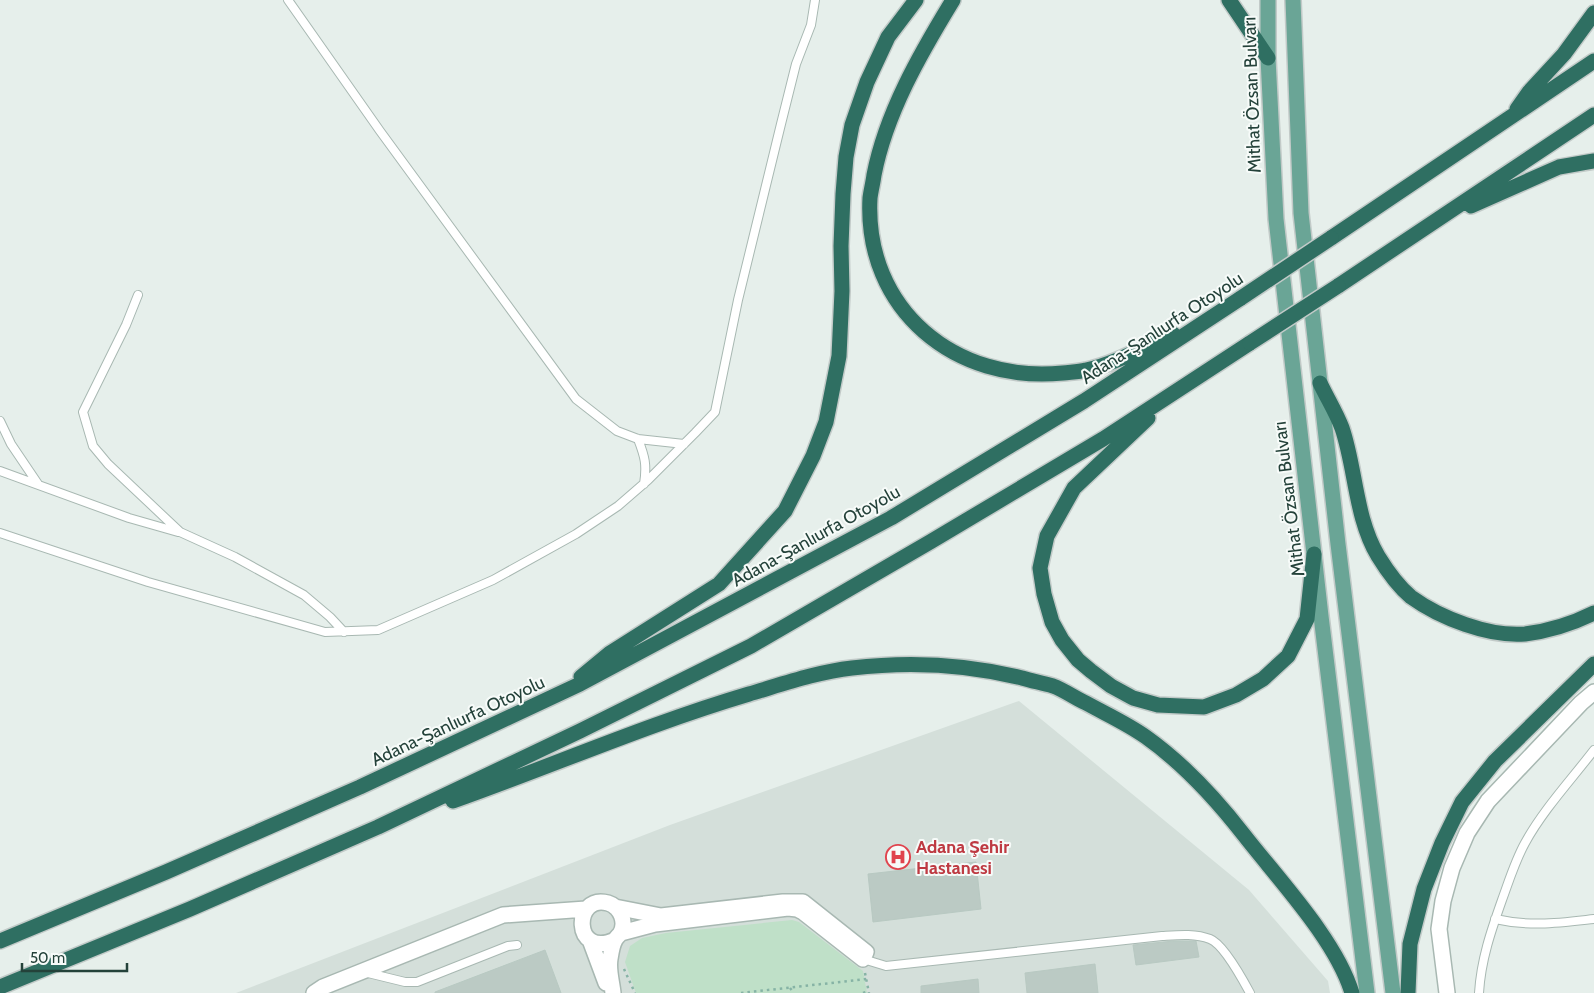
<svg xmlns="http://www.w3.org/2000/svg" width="1594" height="993" viewBox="0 0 1594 993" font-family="Cabin,sans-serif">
	<rect width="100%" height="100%" fill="#e6efeb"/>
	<path fill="#d4dfda" d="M1019,701L1249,890L1328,981L1330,993H236L670,825Z"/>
	<path fill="#bfe0c8" d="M792,920L799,922L863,971L867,993H636L625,962L630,946L642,938L666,933Z"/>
	<path fill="#bbcac4" stroke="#b8c9c2" d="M976,862L981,909L873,922L868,874Z
		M1174,941H1196L1199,957L1136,965L1133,945Z
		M545,950L561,993H435V992Z
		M1095,964L1098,993H1027L1025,973Z
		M978,979L979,993H921V986Z"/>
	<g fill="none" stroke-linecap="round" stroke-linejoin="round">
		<defs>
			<path id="lane" d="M288,0L380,131L576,399L617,431L638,439L684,444
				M138,295L126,325L83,412L93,446L108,464L180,532L235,557L304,595L330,617L344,632
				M0,421L11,444L38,484
				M638,439C645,457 647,465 644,484
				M0,471L129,518L178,532
				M0,533L148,582L325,632L378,630L493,580L576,534L618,506L648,480L695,433L715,412L738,300L781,124L796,64L811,25L815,0
				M1495,919C1531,927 1558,923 1594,919
				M863,959L886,966L1162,936C1177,935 1195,933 1210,939C1223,944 1243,980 1250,993
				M364,972L405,982H417L508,946L517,945
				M1479,993C1481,960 1491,931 1502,900C1509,881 1515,861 1525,843C1543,810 1571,780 1594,750"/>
			<path id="street" d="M615,907L661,916L783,902H803L866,952L863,959L803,912L797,909L788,908L655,924L621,933
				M590,940L606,983
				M314,993L323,987L503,915L586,909
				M613,993C612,982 608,970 610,959C611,953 612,945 615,940C616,938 618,936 620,934C627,923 621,907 608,903C573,893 572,959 615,940
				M1447,993L1439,929L1443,901L1452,868L1467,833L1488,801L1581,703L1594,692"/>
			<path id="primary" d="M1268,0V58L1276,219L1321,616L1367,993
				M1293,0L1301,213L1338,544L1393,993"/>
			<path id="highway" d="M953,0C920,54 886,113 874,175C873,183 871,190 870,198C864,310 956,384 1063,373C1071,372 1079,372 1086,370C1116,364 1145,346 1173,334
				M1229,0L1268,58
				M1517,109L1529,92L1564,54L1594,13
				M1471,206L1559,167L1594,161
				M1331,238L1594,61
				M1338,286L1594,115
				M1320,383C1327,398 1336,412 1342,428C1356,469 1355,517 1378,556C1386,569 1399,587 1411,597C1440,618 1489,637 1525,634C1550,631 1572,624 1594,613
				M1148,418L1074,488L1047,536L1040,568L1044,594L1052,622L1062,640L1078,660L1091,671L1111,686L1133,698L1158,705L1204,707L1236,695L1263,679L1288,656L1307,619L1314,554
				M581,677L610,653L719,584L785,511L813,456L826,422L839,356L842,291L841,246L843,194L846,157L852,125L867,82L888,37L916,0
				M453,801C552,766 648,724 749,694C783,684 817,672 852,668C910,661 966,664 1022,678C1032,681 1043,683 1053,686C1064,690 1075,698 1086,703C1106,714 1128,724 1146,737C1184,764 1216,799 1244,835C1279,880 1336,940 1352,993
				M0,941L166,872L360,787L580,684L891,518L1084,401L1241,298
				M0,987L190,909L378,827L580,731L751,646L930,542L1103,439L1250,343
				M1408,993L1410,944L1424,889L1442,843L1462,802L1495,761L1594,664"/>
		</defs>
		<use href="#lane" stroke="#a8b8b2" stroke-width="10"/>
		<use href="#street" stroke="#a8b8b2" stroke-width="18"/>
		<use href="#primary" stroke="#c2cac8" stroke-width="18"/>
		<use href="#highway" stroke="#c2cac8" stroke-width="18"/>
		<path stroke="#86b3a5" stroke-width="2.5" stroke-dasharray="2.5 4" stroke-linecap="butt" d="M624,969L635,993
			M865,973L869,993
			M790,988L794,993
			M741,993L867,979
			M863,993L869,991"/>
		<use href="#lane" stroke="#fff" stroke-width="8"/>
		<use href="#street" stroke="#fff" stroke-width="15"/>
		<use href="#primary" stroke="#6aa596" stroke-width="15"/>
		<use href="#highway" stroke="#2f6f62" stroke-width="15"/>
		<defs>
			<path id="highway-bridge" d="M1241,298L1331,238
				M1250,343L1338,286"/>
		</defs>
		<use href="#highway-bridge" stroke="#c2cac8" stroke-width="18" stroke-linecap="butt"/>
		<use href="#highway-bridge" stroke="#2f6f62" stroke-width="15"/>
	</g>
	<defs>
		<symbol id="hospital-ring" viewBox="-11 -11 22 22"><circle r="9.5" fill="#f7fbf9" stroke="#e0444e" stroke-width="1.5"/><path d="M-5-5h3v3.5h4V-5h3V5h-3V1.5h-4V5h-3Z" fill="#e0444e"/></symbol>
	</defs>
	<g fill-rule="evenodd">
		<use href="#hospital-ring" x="884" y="843" width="28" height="28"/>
	</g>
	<g text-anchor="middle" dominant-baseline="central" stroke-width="4" stroke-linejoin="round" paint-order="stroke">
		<g font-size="18" fill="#24423a" stroke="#f7fbf9">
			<text transform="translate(1252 95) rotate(-92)">Mithat Özsan Bulvarı</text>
			<text transform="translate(1162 328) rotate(-33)">Adana-Şanlıurfa Otoyolu</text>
			<text transform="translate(1289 499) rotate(-97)">Mithat Özsan Bulvarı</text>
			<text transform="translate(816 536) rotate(-29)">Adana-Şanlıurfa Otoyolu</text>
			<text transform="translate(458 721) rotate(-25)">Adana-Şanlıurfa Otoyolu</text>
		</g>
		<g font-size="18" font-weight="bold" fill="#be3a42" stroke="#f7fbf9" text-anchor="start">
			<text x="916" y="847">Adana Şehir<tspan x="916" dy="21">Hastanesi</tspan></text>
		</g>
	</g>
	<path d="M22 963v8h105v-8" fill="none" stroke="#24423a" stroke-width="2.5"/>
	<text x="30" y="963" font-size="15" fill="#24423a" stroke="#f7fbf9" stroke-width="4" paint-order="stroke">50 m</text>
</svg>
